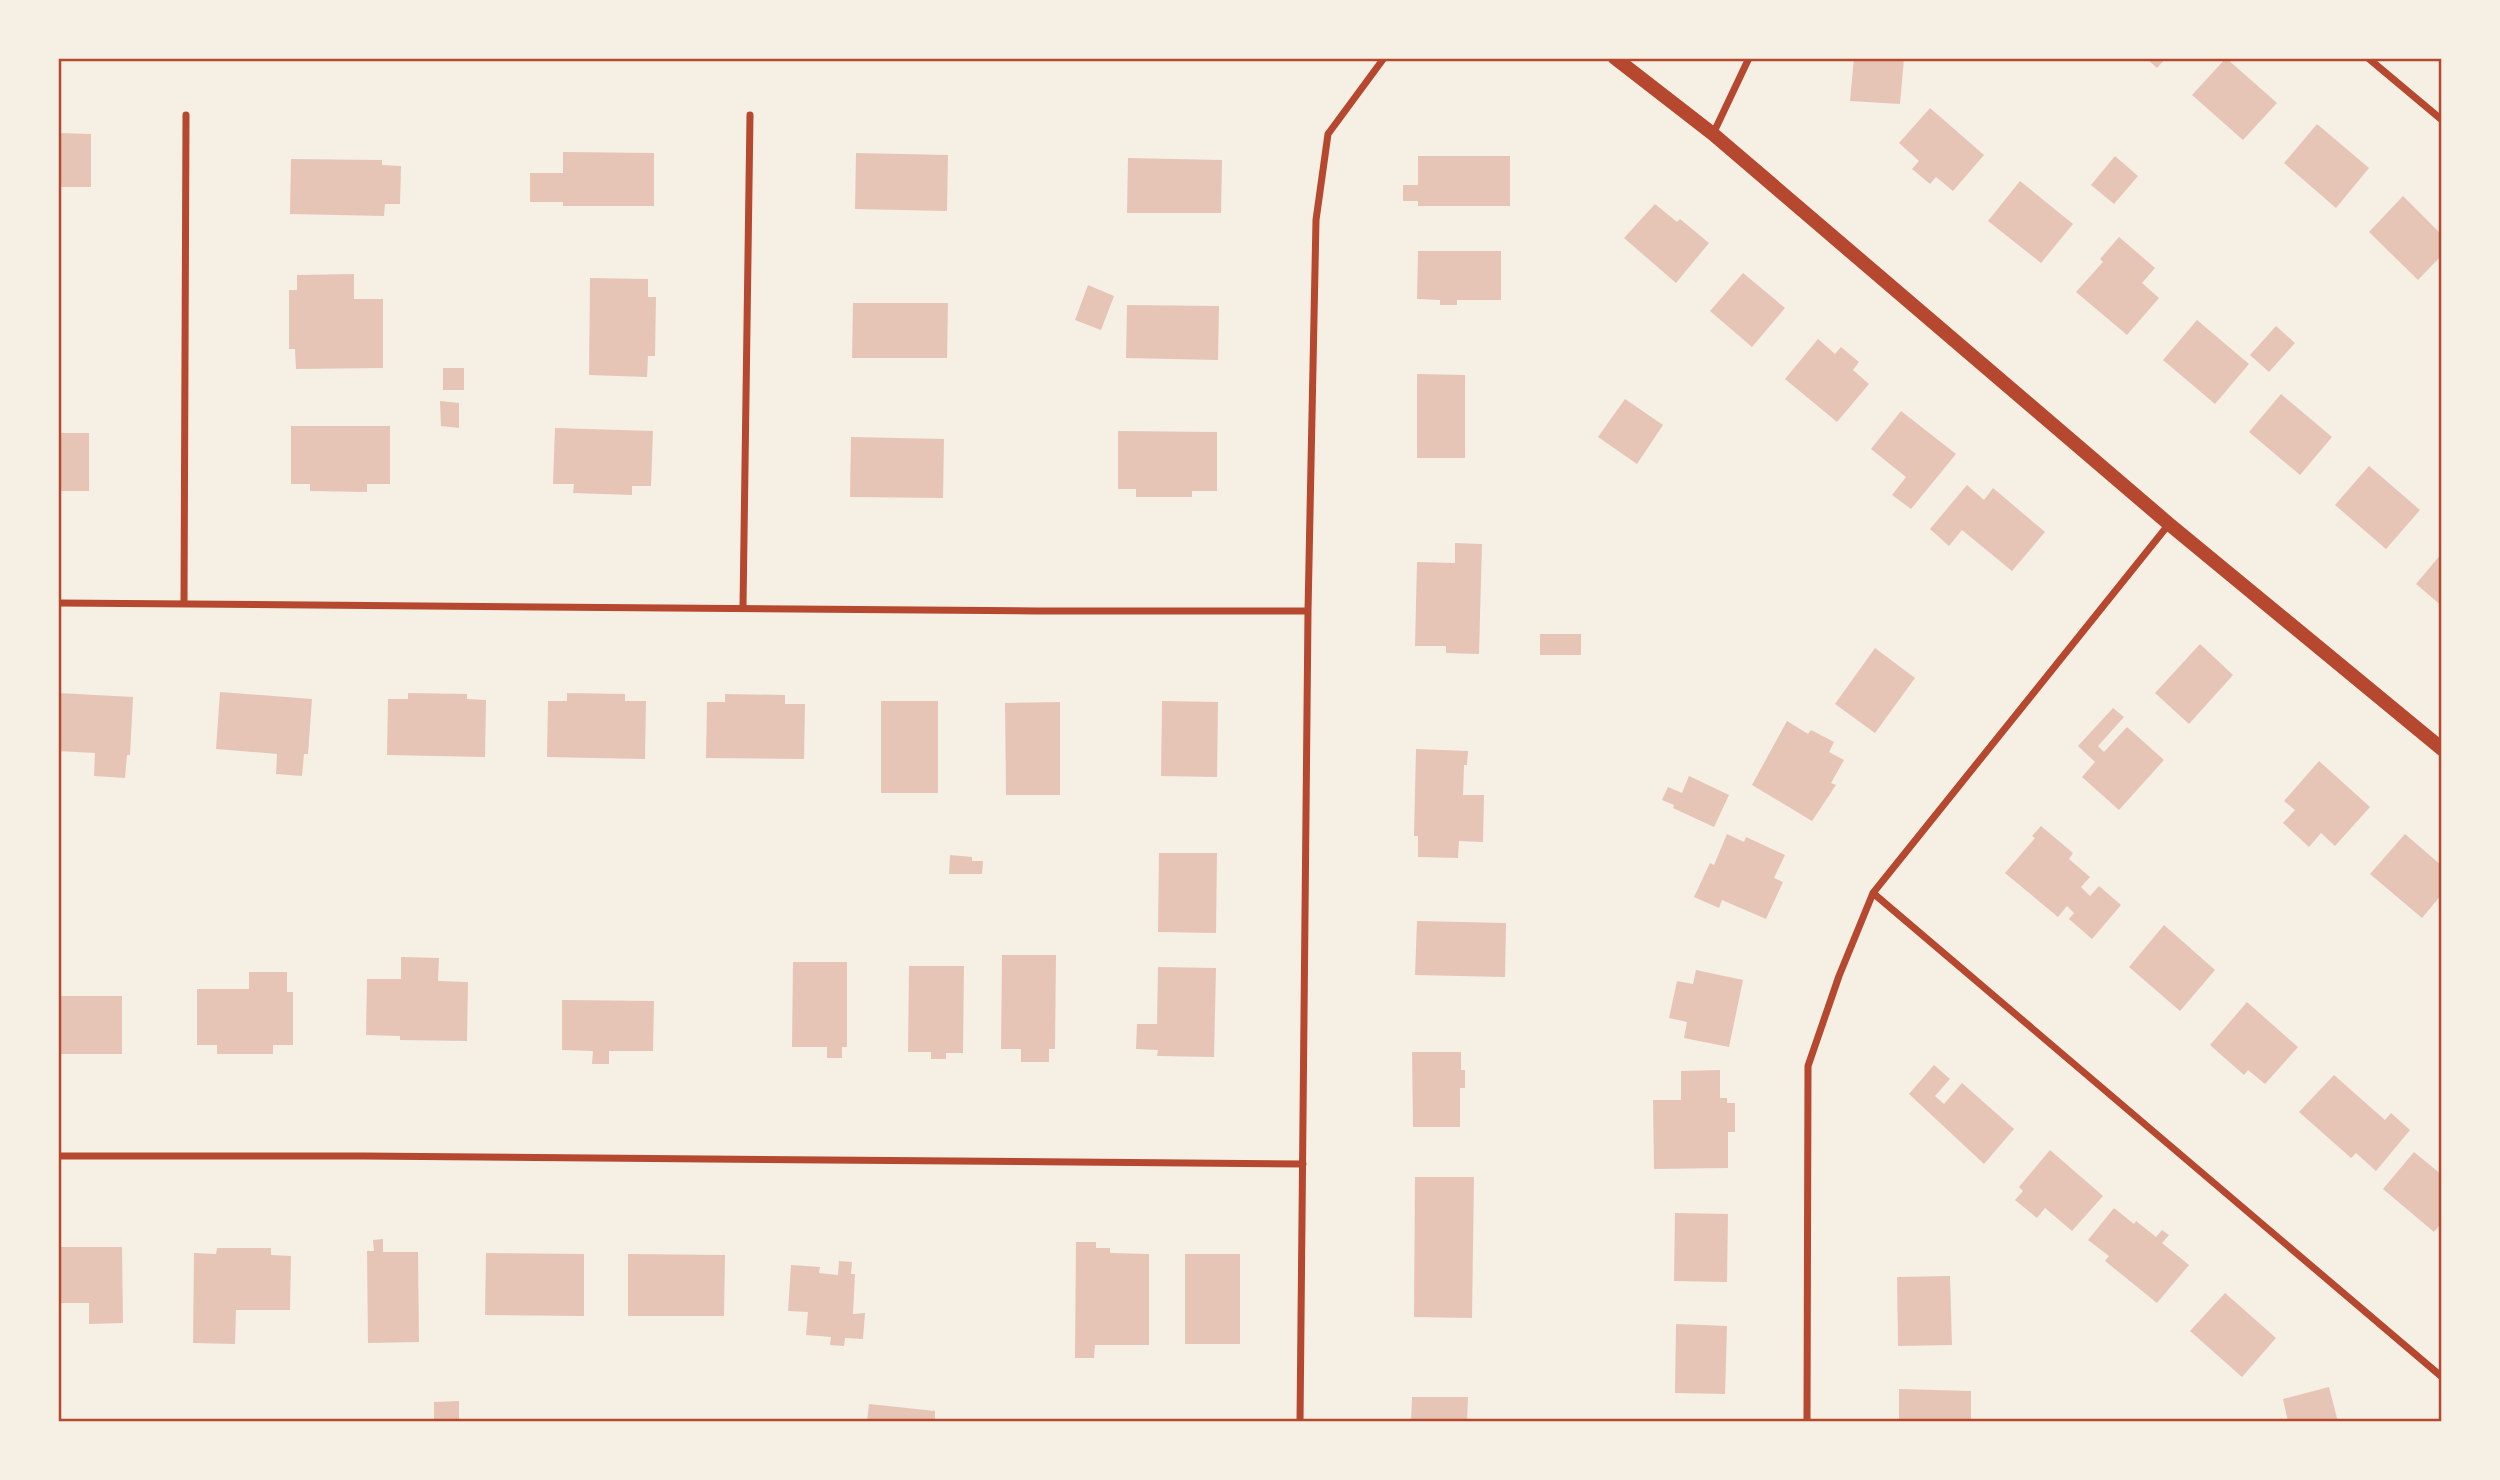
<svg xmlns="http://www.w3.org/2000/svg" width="2500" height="1480" viewBox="0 0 2500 1480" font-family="Karla,sans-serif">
	<rect width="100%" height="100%" fill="#f6efe4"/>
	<path fill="#e6c5b7" d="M1854,58H1904L1900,104L1850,101Z
		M2146,58H2166L2157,68Z
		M2226,58L2277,103L2243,140L2192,95Z
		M1930,108L1984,155L1953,191L1936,177L1930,184L1912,169L1919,161L1899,143Z
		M2317,124L2369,168L2336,208L2284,163Z
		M58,133L91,134V187H58Z
		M563,152L654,153V206H563V202H530V173H563Z
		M856,153L948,155L947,211L855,209Z
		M1418,156H1510V206H1418V201H1403V185H1418Z
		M2115,156L2138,176L2114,204L2091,185Z
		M1128,158L1222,160L1221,213H1127Z
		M291,159L382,160V165L401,166L400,204H385L384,216L290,214Z
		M2020,181L2073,224L2041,263L1988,221Z
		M2403,196L2442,235V255L2418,280L2369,232Z
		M1655,204L1677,222L1680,219L1709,243L1676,283L1624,238Z
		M2119,237L2155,268L2142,283L2159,298L2127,335L2076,292L2103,262L2100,259Z
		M1418,251H1501V300H1457V305H1440V300L1417,299Z
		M1743,273L1785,308L1752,347L1710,311Z
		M354,274V299H383V368L296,369L295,349H289V290H297V275Z
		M590,278L648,279V297H656L655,356H648L647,377L589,375Z
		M1088,285L1114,296L1101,330L1075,320Z
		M853,303H948L947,358H852Z
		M1127,305L1219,306L1218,360L1126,358Z
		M2197,320L2249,364L2215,404L2163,360Z
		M2276,326L2295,343L2269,372L2250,355Z
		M1818,339L1835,354L1841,347L1859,362L1853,370L1869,384L1837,422L1785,379Z
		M443,368H464V390H443Z
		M1417,374L1465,375V458H1417Z
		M2281,394L2332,437L2300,475L2249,432Z
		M1625,399L1663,425L1637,464L1598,437Z
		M440,401L459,403V428L441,426Z
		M1901,411L1956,454L1911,509L1892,495L1906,477L1871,449Z
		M291,426H390V484H367V492L310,491V484H291Z
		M555,428L653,431L651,486H632V495L573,493L574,484H553Z
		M1118,431L1217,432V491H1192V497H1136V489H1118Z
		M58,433H89V491H58Z
		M851,437L944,439L943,498L850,497Z
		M2369,466L2420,510L2386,549L2335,505Z
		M1967,485L1984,500L1993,488L2045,532L2012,571L1962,530L1949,546L1930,529Z
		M1455,543L1482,544L1479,654L1446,653V646H1415L1417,562L1455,563Z
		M2442,553V606L2416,584Z
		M1540,634H1581V655H1540Z
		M2200,644L2233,675L2189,724L2155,693Z
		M1875,648L1915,678L1875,733L1835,704Z
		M220,692L312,699L308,754H304L302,776L276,774L277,754L216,749Z
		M58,693L133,697L130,755H127L125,778L94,776L95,753L58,751Z
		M408,693L467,694V699L486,700L485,757L387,755L388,699H408Z
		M567,693L625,694V701H646L645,759L547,757L548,701H567Z
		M725,694L785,695V704H805L804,759L706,758L707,702H725Z
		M881,701H938V793H881Z
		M1162,701L1218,702L1217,777L1161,776Z
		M1060,702V795H1006L1005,703Z
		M2113,708L2124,717L2098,746L2104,752L2127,727L2164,760L2119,810L2082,777L2095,762L2078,746Z
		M1787,721L1808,734L1811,730L1834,742L1829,752L1844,760L1831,783L1836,785L1812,821L1752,785Z
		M1416,749L1468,751L1467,765H1464L1463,795H1484L1483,842L1459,841L1458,858L1418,857V836H1414Z
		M2319,761L2370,807L2335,846L2321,833L2309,847L2283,823L2295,810L2284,801Z
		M1689,776L1729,795L1714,827L1673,808L1674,805L1662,800L1668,787L1682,793Z
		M2041,826L2073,853L2069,859L2090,877L2081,887L2090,896L2099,886L2121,905L2092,939L2069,919L2074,913L2067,906L2058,917L2005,873L2035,838L2032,836Z
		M1727,834L1744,842L1746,837L1785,855L1774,878L1783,882L1766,919L1722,900L1719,908L1694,897L1710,863L1714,865Z
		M2405,834L2442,866V894L2422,918L2370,874Z
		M1159,853H1217L1216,933L1158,932Z
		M950,855L972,857V861H983L982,874H949Z
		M1417,921L1506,923L1505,977L1415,975Z
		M2164,925L2215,970L2180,1011L2129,967Z
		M1002,955H1056L1055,1049H1049V1062H1021V1049H1001Z
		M401,957L439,958L438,981L468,982L467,1041L400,1040V1036L366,1035L367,979H401Z
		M793,962H847V1047H842V1058H827V1047H792Z
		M909,966H964L963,1053H946V1059H931V1052H908Z
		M1158,967L1216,968L1214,1057L1157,1056L1158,1050L1136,1049L1137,1024H1157Z
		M1696,970L1743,980L1729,1047L1684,1038L1687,1022L1669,1018L1677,981L1693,984Z
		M249,972H287V992H293V1045H273V1054H217V1045H197V989H249Z
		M58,996H122V1054H58Z
		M562,1000L654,1001L653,1051H609V1064H592L593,1051L562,1050Z
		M2247,1002L2298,1047L2265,1084L2248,1070L2244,1075L2210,1045Z
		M1412,1052H1461V1070H1465V1088H1460V1127H1413Z
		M1934,1065L1950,1079L1935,1096L1944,1104L1962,1083L2014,1129L1984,1164L1909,1094Z
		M1720,1070V1098H1727V1103H1735V1132H1728V1168L1654,1169L1653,1100H1681V1071Z
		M2334,1075L2385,1120L2391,1113L2410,1130L2376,1171L2356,1153L2351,1158L2299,1112Z
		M2050,1150L2103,1196L2072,1231L2045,1208L2037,1218L2015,1200L2023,1191L2019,1187Z
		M2414,1152L2442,1175V1222L2434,1232L2383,1189Z
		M1415,1177H1474L1472,1318L1414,1317Z
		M2114,1208L2134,1224L2136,1221L2156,1237L2162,1230L2169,1235L2162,1243L2189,1265L2157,1303L2105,1261L2109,1256L2088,1240Z
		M1675,1213L1728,1214L1727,1282L1674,1281Z
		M383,1239V1252H418L419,1342L368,1343L367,1251H374L373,1240Z
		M1076,1242H1096V1248H1110V1253L1149,1254V1345H1095L1094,1358H1075Z
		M58,1247H122L123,1323L89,1324V1303H58Z
		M217,1248H271V1255L291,1256L290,1310H236L235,1344L193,1343L194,1253L216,1254Z
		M486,1253L584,1254V1316L485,1315Z
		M628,1254L725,1255L724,1316H628Z
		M1185,1254H1240V1344H1185Z
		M839,1261L852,1262L851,1274H855L853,1314L865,1313L863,1339L845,1338L844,1346L830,1345L831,1337L806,1335L808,1312L788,1311L791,1265L820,1267L819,1273L838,1275Z
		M1950,1276L1952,1345L1898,1346L1897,1277Z
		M2225,1293L2276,1338L2242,1377L2190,1331Z
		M1676,1324L1727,1326L1725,1394L1675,1393Z
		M2329,1387L2338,1422H2288L2283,1399Z
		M1899,1389L1971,1391V1422H1899Z
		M1412,1397H1468L1467,1422H1411Z
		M459,1401V1422H434V1402Z
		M869,1404L935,1411V1422H867Z"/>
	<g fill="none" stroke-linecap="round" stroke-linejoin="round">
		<path stroke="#b5482f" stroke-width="7" d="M2368,58L2442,120
			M1713,134L1749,58
			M58,603L1037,611H1308
			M184,603L186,115
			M743,607L750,115
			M1873,893L2442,1377
			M58,1156H363L1303,1164
			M1300,1422L1308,611L1316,220L1328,134L1384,58
			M1807,1422L1808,1066L1839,976L1873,893L2169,524"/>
		<path stroke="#b5482f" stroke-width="14" d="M1615,58L1713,134L2169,524L2442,749"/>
	</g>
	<rect width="2500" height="1480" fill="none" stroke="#f6efe4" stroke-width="119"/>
	<rect x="60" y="60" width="2380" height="1360" fill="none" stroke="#b5482f" stroke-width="2.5"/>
</svg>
